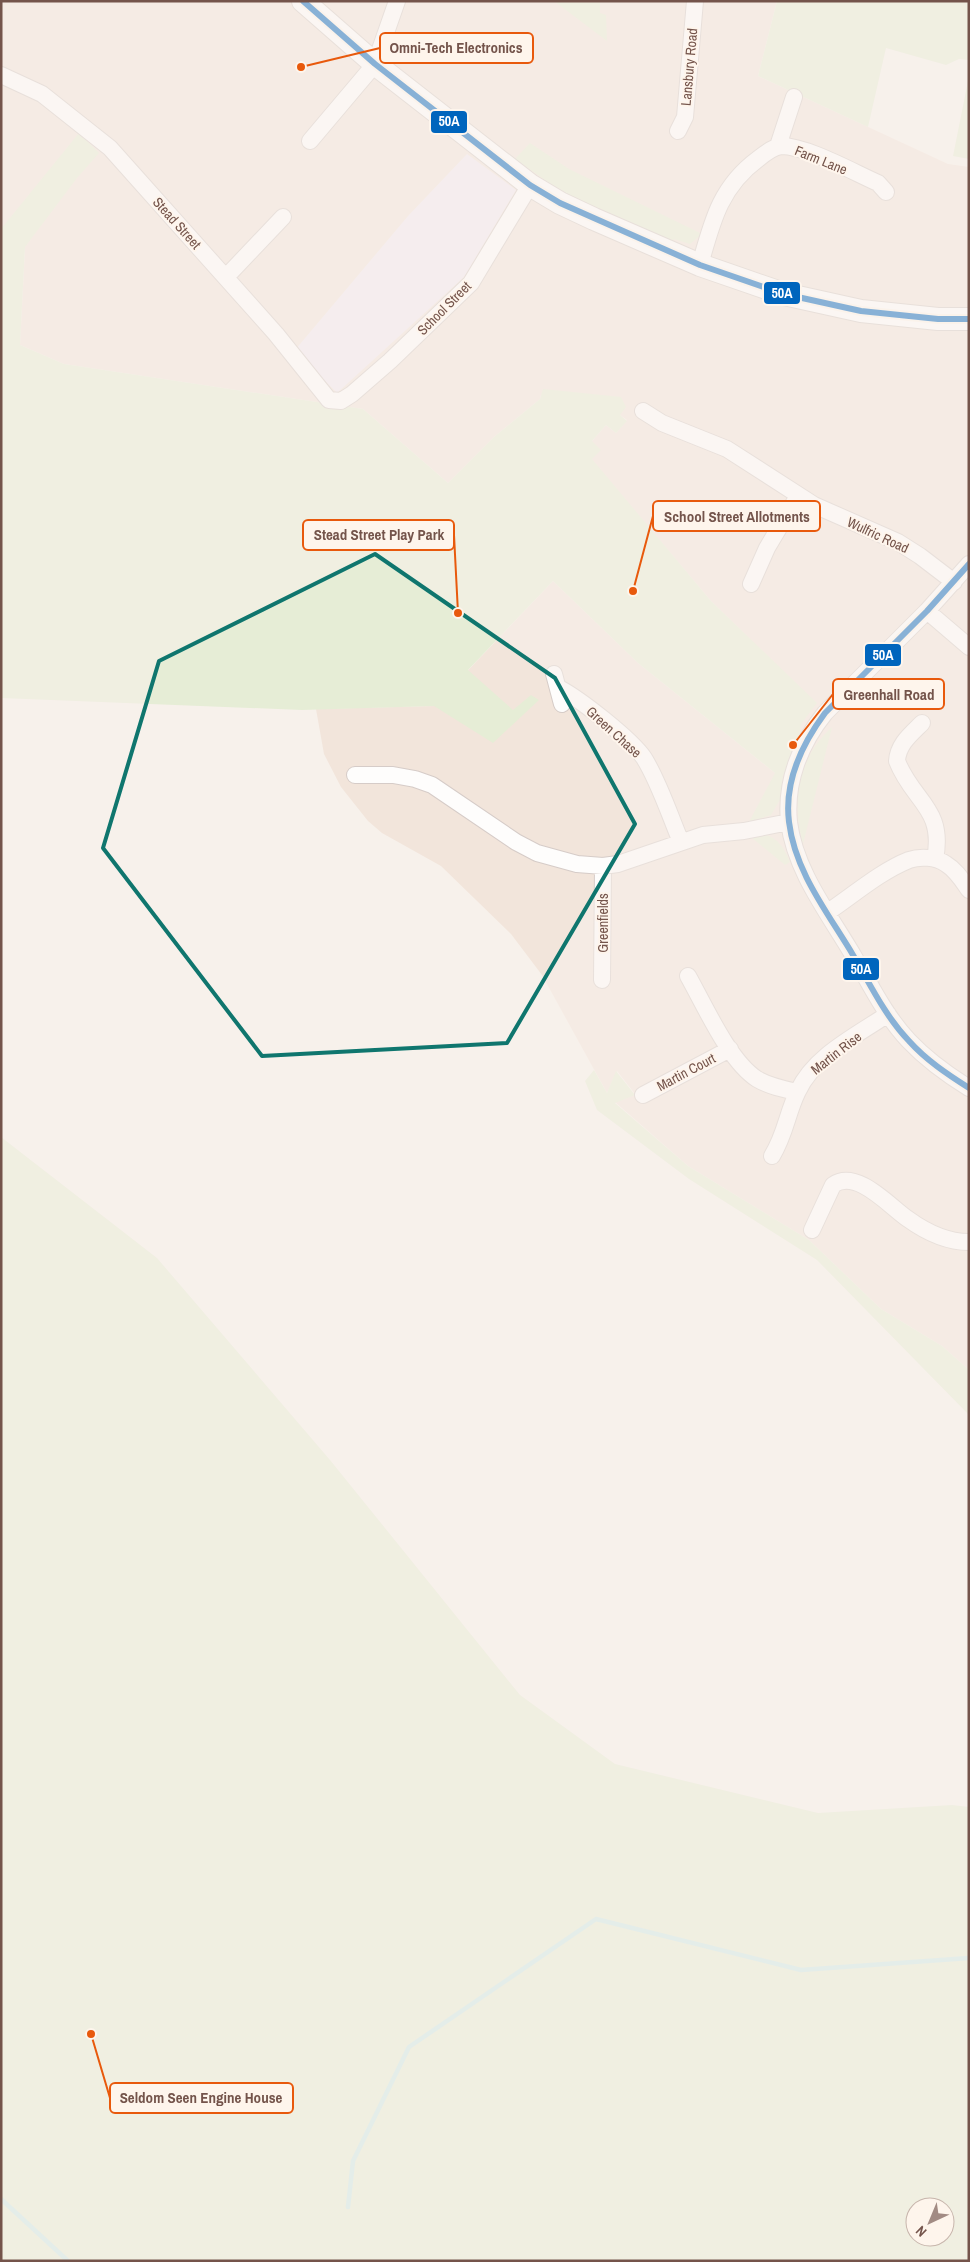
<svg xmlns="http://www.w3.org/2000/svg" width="970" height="2262" viewBox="0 0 970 2262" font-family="'Archivo Narrow',sans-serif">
	<rect width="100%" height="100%" fill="#f7f1eb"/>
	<path fill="#f2e5db" d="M1,1H777L758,76L948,164L969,167V1370L942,1346L881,1309L809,1240L688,1166L615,1102L635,1094L617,1071L607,1093L542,975L511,934L441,866L382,833L368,821L341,787L324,754L316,709L434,706L553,581L638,663L775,773L750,639L711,601L591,459L592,441L606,425L616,433L627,420L620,415L541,395L540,399L494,437L448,483L363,409L64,364L20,345L25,248L1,278Z"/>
	<path fill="#f2e9f2" d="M467,154L516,190L464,277L337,393L295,350L408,216Z"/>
	<path fill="#e6edd6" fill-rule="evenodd" d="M554,1H600V13L606,15L607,41Z
		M777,1H969V60L959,59L946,65L886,48L868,127L758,76Z
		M968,81H969V159L953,156Z
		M79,133L99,153L77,178L25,247L20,345L64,364L363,409L448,483L494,437L540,399L543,389L621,397L626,407L620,415L627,421L616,433L606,425L592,441L601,450L592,459L711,601L817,703L801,724L798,741L783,776L781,798L771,815L749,822L775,773L638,663L553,581L468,670L513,710L531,695L539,700L493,743L434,706L302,710L1,698V229Z
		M530,143L569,169L702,234L690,244L674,239L672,243L586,205L555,187L515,159Z
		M832,727L803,844C791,801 798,758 832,727Z
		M764,834C779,839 784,848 790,862L785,865L751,837Z
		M594,1070L607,1093L616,1071L635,1095L615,1103L688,1166L809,1240L881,1309L942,1346L969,1370V1415L817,1260L689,1179L597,1110L585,1081Z
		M1,1137L157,1258L330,1460L520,1695L615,1764L818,1813L952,1805L969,1807V2261H1ZM915,2207H945V2237H915Z"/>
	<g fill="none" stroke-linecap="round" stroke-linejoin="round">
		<path stroke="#cde8e7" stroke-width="4.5" d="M1,2199L68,2261
			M348,2207L353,2161L409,2047L596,1919L801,1970L969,1958"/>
		<defs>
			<path id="minor" d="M1,75L42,94L110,148L276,334L329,400L341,401L352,394L390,361L471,283L530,185
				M678,131L685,117L695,1
				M310,141L375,64L397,1
				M778,146L794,97
				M700,265C712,222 720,187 758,159C764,154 773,147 781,146C807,146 853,172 878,183L886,192
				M226,277L283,217
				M643,411L662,423L727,449L814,505L898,542L920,556L954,582
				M969,564L927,611L825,713C800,744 785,782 789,822C795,871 829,914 853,955C870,984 886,1017 909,1041C926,1059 948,1075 969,1088
				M751,584L767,548L798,496
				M927,611L969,647
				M554,674L562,704
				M559,688C580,699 631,739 644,758C659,782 670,816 681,842
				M922,723C911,734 898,744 897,761C913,802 945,808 935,859
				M355,775H393L415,779L432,785L516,842L537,853L577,864L603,866L618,864L703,835L744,831L789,822
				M828,912C852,896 881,871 909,860C920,856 936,857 946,864C956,870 962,880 969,890
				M688,976C705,1006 729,1061 757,1079C769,1086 783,1089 797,1092
				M602,980L603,866
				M643,1095L730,1049
				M772,1156C786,1133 787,1113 798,1091C815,1055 856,1036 888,1014
				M812,1230L833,1185C857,1168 890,1207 908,1219C926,1232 947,1242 969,1242"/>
			<path id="secondary" d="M303,1L375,64L530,185L560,203L594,219L700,265L784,294L861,311L938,319H969"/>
		</defs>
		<use href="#minor" stroke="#d6ccc8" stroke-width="18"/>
		<use href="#secondary" stroke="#d6ccc7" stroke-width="24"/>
		<use href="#minor" stroke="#fefdfc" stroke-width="16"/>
		<use href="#secondary" stroke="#fefdfc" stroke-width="22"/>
		<defs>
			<path id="bus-1" d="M303,1L375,64L530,185L560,203L700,265L784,294L861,311L938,319H969
				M969,564L927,611L825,713C802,744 784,782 789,822C795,872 828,913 853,955C870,984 885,1016 909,1041C926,1060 947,1074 969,1088"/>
		</defs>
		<use href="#bus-1" stroke="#fef5ec" stroke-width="10"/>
		<use href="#bus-1" stroke="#0065bd" stroke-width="6"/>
	</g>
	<path d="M0 0H970V2262H0ZM375,554L555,678L635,824L507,1043L262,1056L103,848L159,661Z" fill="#f7f1eb" fill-opacity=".55" fill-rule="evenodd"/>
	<path fill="none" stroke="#0f766e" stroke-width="4" stroke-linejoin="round" d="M375,554L555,678L635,824L507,1043L262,1056L103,848L159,661Z"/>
	<g text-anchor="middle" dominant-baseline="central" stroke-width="4" stroke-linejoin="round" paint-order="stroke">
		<g font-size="14" fill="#74544b" stroke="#fef5ec">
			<text transform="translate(689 67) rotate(-85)">Lansbury Road</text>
			<text transform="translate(821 160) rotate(22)">Farm Lane</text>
			<text transform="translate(177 223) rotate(48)">Stead Street</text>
			<text transform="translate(444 308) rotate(-45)">School Street</text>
			<text transform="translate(878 535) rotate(25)">Wulfric Road</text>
			<text transform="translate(614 732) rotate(42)">Green Chase</text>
			<text transform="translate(603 923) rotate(-90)">Greenfields</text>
			<text transform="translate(836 1053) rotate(-38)">Martin Rise</text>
			<text transform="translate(686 1072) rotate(-28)">Martin Court</text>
		</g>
	</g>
	<path fill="none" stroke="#e8590c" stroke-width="2" d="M301 67L380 48M633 591L653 516M458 613L454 535M793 745L833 694M91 2034L110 2098"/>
	<g fill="#e8590c" stroke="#fef5ec" stroke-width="2">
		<circle cx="301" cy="67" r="5"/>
		<circle cx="633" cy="591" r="5"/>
		<circle cx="458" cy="613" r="5"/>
		<circle cx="793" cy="745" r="5"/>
		<circle cx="91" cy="2034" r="5"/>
	</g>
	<g fill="#fef5ec" stroke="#e8590c" stroke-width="2">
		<rect x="380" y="33" width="153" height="30" rx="5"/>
		<rect x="653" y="501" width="167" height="30" rx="5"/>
		<rect x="303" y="520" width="151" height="30" rx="5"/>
		<rect x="833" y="679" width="111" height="30" rx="5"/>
		<rect x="110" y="2083" width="183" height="30" rx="5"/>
	</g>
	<g font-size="15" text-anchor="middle" font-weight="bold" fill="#74544b">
		<text x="456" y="53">Omni-Tech Electronics</text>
		<text x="737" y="522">School Street Allotments</text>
		<text x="379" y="540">Stead Street Play Park</text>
		<text x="889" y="700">Greenhall Road</text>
		<text x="201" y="2103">Seldom Seen Engine House</text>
	</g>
	<g stroke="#fef5ec" stroke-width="2">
		<rect x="430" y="110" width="38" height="24" rx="5" fill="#0065bd"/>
		<rect x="763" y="281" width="38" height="24" rx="5" fill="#0065bd"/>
		<rect x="864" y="643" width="38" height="24" rx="5" fill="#0065bd"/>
		<rect x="842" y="957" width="38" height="24" rx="5" fill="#0065bd"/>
	</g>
	<g font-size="14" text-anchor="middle" font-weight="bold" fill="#fff">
		<text x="449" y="126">50A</text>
		<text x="782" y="298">50A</text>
		<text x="883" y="660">50A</text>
		<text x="861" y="974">50A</text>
	</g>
	<rect width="970" height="2262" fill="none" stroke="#74544b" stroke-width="5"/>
	<g transform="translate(930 2222) rotate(224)"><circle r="24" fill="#fef5ec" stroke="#c7b5ac"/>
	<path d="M0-4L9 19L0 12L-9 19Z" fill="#a28b83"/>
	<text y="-8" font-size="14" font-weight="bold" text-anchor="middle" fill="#74544b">N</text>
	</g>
</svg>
